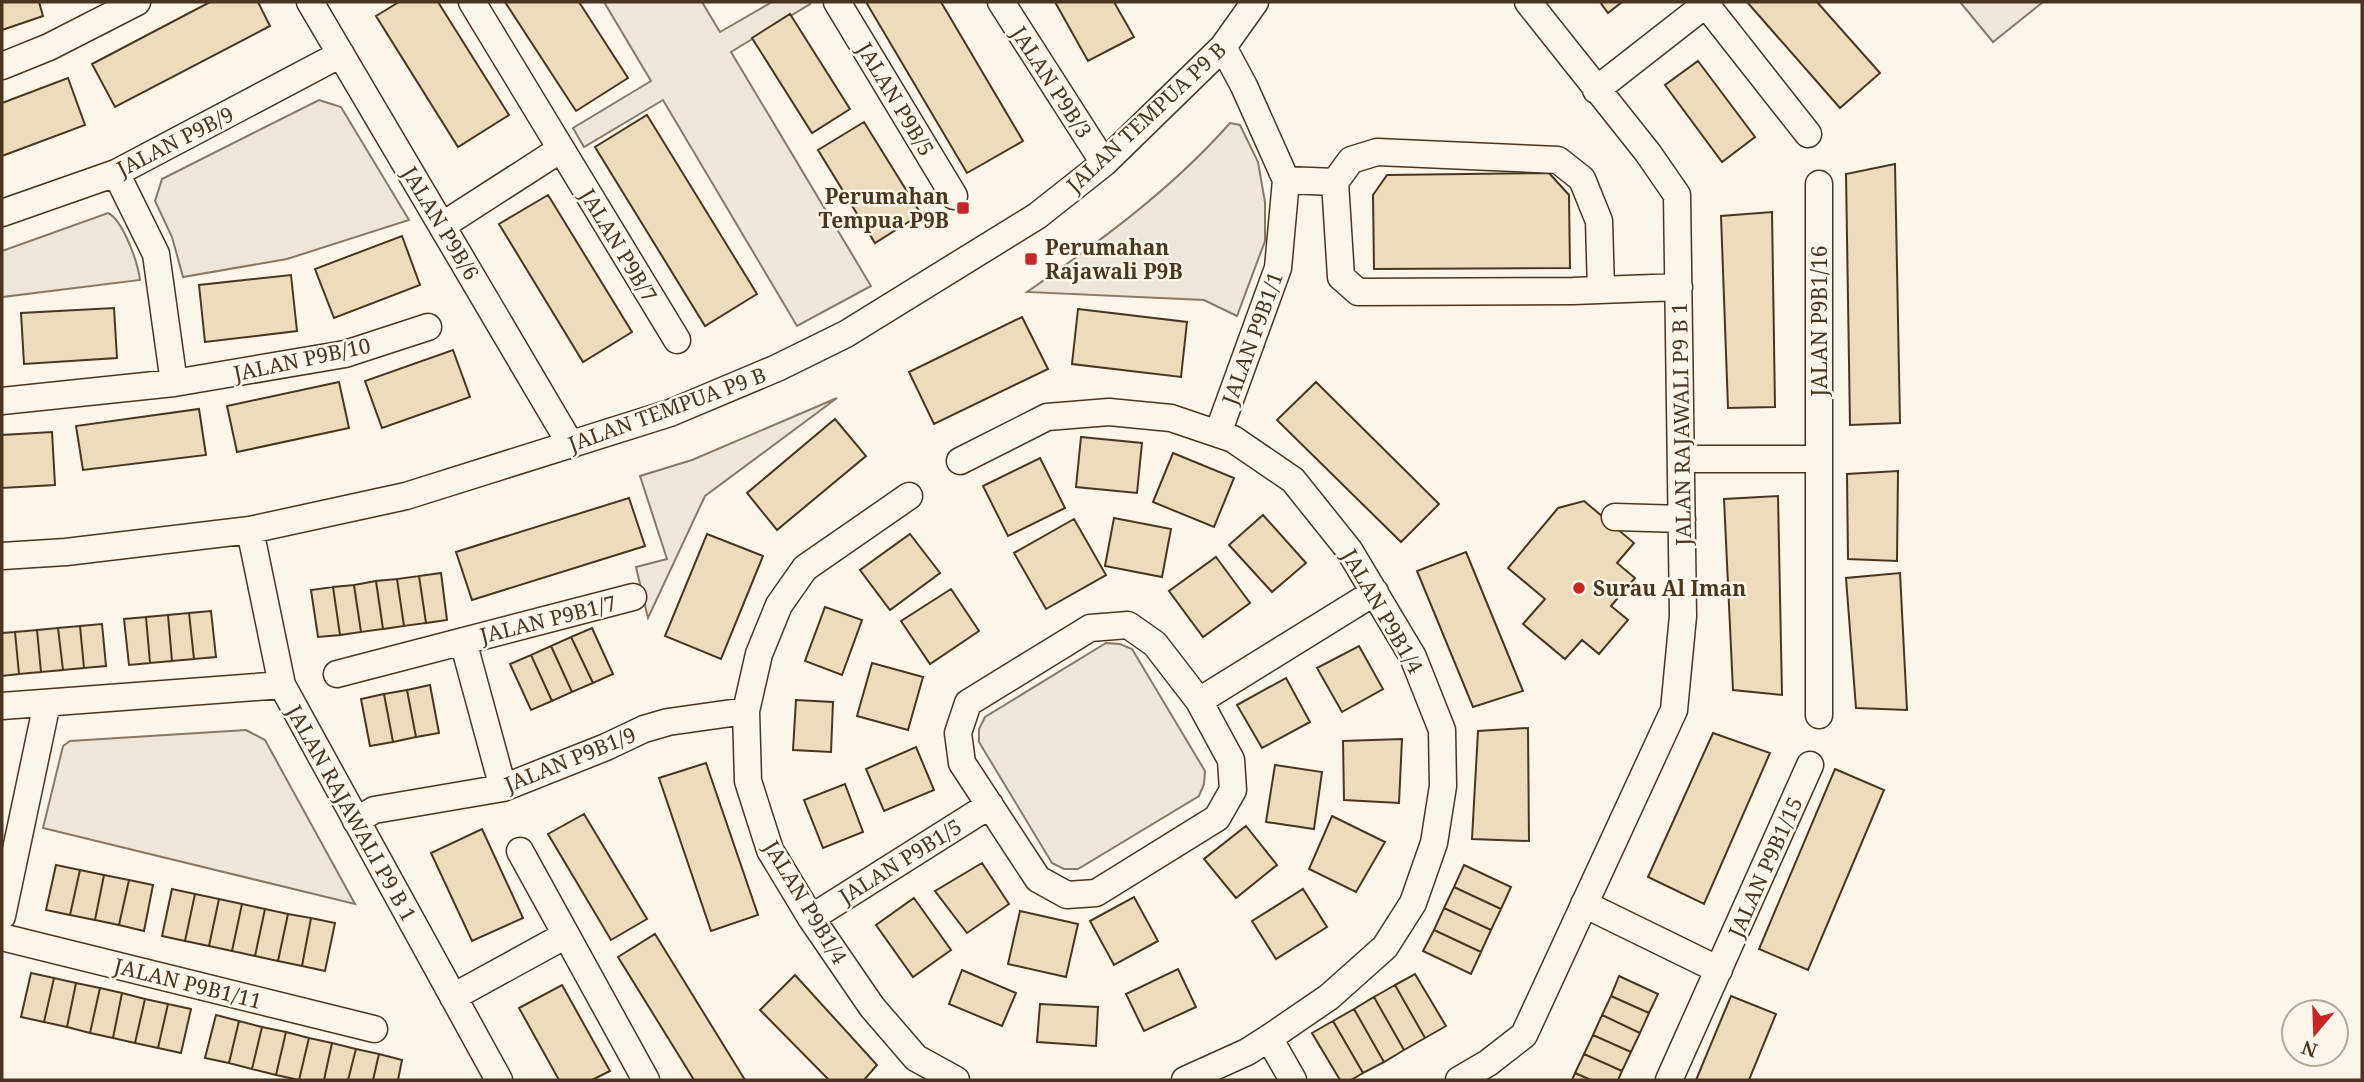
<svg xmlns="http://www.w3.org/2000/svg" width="2364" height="1082" viewBox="0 0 2364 1082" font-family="'Noto Serif',serif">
	<rect width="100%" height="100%" fill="#fbf6e9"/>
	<path fill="#ede6d9" stroke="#887966" stroke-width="2" d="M604,2H702L720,32L772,2H809L810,4L731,52L871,286L797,326L663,100L584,147L573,128L651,81Z
		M1960,2H2043L1993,42Z
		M319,100L341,107L409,220L287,259L183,277L172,237L155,201L162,179Z
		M1230,123L1240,125L1258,162L1265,202V241L1237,316L1204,300L1027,292C1099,242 1171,190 1230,123Z
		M108,213C123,220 138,263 140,280L2,297V251Z
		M837,398L705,496L648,618L636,567L667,559L640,476L692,460Z
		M1106,643L1120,644L1132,649L1205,771L1204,784L1199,796L1078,869H1064L1052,863L979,742V729L985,717Z
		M246,730L265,740L355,904L43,828L63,746L70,741Z"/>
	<path fill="#ecdcbc" stroke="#4a3520" stroke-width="2" d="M2,2H39L43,16L2,30Z
		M210,2H258L270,26L115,107L92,64Z
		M399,2H438L509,115L458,147L376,16Z
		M505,2H579L628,78L576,111Z
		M866,2H941L1023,141L967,173Z
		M1055,2H1114L1134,37L1088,61Z
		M1600,2H1622L1608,13Z
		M1747,2H1817L1880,73L1840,108Z
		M790,14L850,109L812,133L752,38Z
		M1698,61L1755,137L1722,162L1665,85Z
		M68,78L85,125L2,156V103Z
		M647,115L757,294L705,326L595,147Z
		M864,122L921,214L875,243L818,150Z
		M1895,164L1900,423L1850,425L1846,174Z
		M1549,173L1569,195L1570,268L1374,269L1373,195L1387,175Z
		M548,195L632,332L583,362L499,224Z
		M1772,212L1775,407L1728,408L1721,216Z
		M402,236L420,285L334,318L315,269Z
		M291,275L297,331L205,342L199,285Z
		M114,308L117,358L24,364L21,313Z
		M1078,309L1187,322L1181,377L1072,364Z
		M1022,317L1048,369L934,424L909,372Z
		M453,350L470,397L382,428L365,381Z
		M339,382L349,428L237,452L227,406Z
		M1316,382L1439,504L1401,542L1277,420Z
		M199,409L206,455L83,470L76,426Z
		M835,419L866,456L777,530L747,493Z
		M52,432L55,485L2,488V435Z
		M1081,437L1142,443L1137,493L1076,487Z
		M1173,453L1234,478L1214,527L1153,502Z
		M1040,458L1065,508L1008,536L983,486Z
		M1898,471L1897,561L1848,559L1847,474Z
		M1778,496L1782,695L1733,690L1724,499Z
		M629,498L645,546L472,600L456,552Z
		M1584,501L1634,543L1617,563L1635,578L1611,606L1628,620L1599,654L1582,640L1565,659L1523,624L1545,599L1508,568L1558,508Z
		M1263,515L1306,563L1272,592L1229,545Z
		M1114,518L1171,529L1162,577L1105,566Z
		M1074,519L1106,575L1046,609L1014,553Z
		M707,534L763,556L721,659L665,636Z
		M910,534L940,573L890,610L860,570Z
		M1466,552L1523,691L1473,707L1417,571Z
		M1216,557L1250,603L1203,637L1169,591Z
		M441,573L447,620L426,623L419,576Z
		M1900,573L1907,710L1856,708L1846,578Z
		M419,576L426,623L404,626L397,579Z
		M397,579L404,626L383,629L376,581Z
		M376,581L383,629L361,632L354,585Z
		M354,585L361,632L340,635L333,587Z
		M333,587L340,635L318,637L311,590Z
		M951,589L979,631L930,664L901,621Z
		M825,607L862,620L842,675L805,661Z
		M211,611L216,657L194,659L189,613Z
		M189,613L194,659L172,661L168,615Z
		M168,615L172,661L150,663L146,617Z
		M146,617L150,663L129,665L124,619Z
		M102,624L106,666L84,668L80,626Z
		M80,626L84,668L63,670L58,628Z
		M58,628L63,670L41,672L37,630Z
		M592,628L613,674L593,683L571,637Z
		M37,630L41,672L19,674L15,632Z
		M15,632L19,674L2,676V633Z
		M571,637L593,683L572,692L551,646Z
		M551,646L572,692L552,701L531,655Z
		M1359,646L1383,689L1342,712L1317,668Z
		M531,655L552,701L531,710L510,664Z
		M872,663L923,677L908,730L857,716Z
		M1286,678L1310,722L1262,748L1237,705Z
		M430,685L439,733L416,737L407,690Z
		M407,690L416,737L393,742L384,694Z
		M384,694L393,742L370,746L361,699Z
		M796,700L833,702L831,752L793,750Z
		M1528,728L1529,841L1472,839L1478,731Z
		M1713,733L1770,753L1704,904L1648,877Z
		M1402,739L1399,803L1344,800L1343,741Z
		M916,747L934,790L884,811L866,769Z
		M706,763L758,915L711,931L659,778Z
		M1275,765L1322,772L1314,829L1266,822Z
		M1835,769L1884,790L1808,970L1759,949Z
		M845,784L863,832L823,848L804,800Z
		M584,814L647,919L611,940L548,834Z
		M1332,816L1385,842L1356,892L1309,869Z
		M1246,826L1277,865L1236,898L1204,859Z
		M482,829L523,918L472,941L431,853Z
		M982,863L1009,904L967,933L935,891Z
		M56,865L80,870L70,915L46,910Z
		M1464,865L1511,887L1501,909L1454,887Z
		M80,870L104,875L95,920L70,915Z
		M104,875L129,880L119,925L95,920Z
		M129,880L153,885L144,931L119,925Z
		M1454,887L1501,909L1491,930L1444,908Z
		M172,889L195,894L185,941L162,936Z
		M1303,889L1327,927L1276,959L1252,921Z
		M195,894L219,899L209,946L185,941Z
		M1134,897L1158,941L1114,965L1090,921Z
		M914,898L951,950L913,977L876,925Z
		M219,899L242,904L232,951L209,946Z
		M242,904L265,909L255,956L232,951Z
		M1444,908L1491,930L1481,952L1434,930Z
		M265,909L288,914L278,961L255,956Z
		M1020,911L1078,924L1066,977L1008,964Z
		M288,914L311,918L302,966L278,961Z
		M311,918L335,923L325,971L302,966Z
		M1434,930L1481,952L1471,974L1423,951Z
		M655,934L745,1080H694L618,957Z
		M1178,969L1196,1007L1144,1031L1126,994Z
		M962,970L1016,993L1002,1026L949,1004Z
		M31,973L54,978L44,1022L21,1017Z
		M1415,974L1446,1026L1425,1038L1395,985Z
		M795,975L877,1065L864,1080H829L760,1010Z
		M1619,976L1658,994L1649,1013L1611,996Z
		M54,978L76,983L67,1027L44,1022Z
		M76,983L100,988L90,1033L67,1027Z
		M562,985L610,1071L592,1080H559L519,1008Z
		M1395,985L1425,1038L1404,1050L1374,997Z
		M100,988L122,993L113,1038L90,1033Z
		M122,993L145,999L135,1043L113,1038Z
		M1611,996L1649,1013L1640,1033L1602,1015Z
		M1731,996L1776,1014L1749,1080H1696Z
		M1374,997L1404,1050L1384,1062L1354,1009Z
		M145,999L168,1004L158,1048L135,1043Z
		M168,1004L191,1009L181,1053L158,1048Z
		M1040,1004L1098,1007L1096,1046L1037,1042Z
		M1354,1009L1384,1062L1363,1073L1333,1021Z
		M216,1015L239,1021L229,1063L205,1058Z
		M1602,1015L1640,1033L1631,1052L1593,1035Z
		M239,1021L262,1027L252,1069L229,1063Z
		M1333,1021L1363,1073L1351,1080H1340L1312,1033Z
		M262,1027L286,1032L276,1075L252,1069Z
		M286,1032L309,1038L299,1080L276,1075Z
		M1593,1035L1631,1052L1622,1071L1584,1054Z
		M309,1038L332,1043L324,1080H299Z
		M332,1043L356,1049L348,1080H324Z
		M356,1049L379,1054L373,1080H348Z
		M379,1054L402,1060L398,1080H373Z
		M1584,1054L1622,1071L1618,1080H1591L1575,1073Z
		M1575,1073L1591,1080H1572Z"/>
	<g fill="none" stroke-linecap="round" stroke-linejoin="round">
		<defs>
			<path id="minor" d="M310,2L571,445
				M472,2L677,340
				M837,2L954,196
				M1001,2L1104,163
				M1704,2L1808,134
				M2,66L49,47L137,2
				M1596,90L1706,4
				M116,173L156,254L174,383
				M1286,180L1335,182
				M1819,184V715
				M2,213L116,173L341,54
				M443,225L561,149
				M1601,290L1599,221L1582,179L1558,160L1377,152L1351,160L1335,182L1341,277L1358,292L1573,291L1679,287
				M2,401L174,383L345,354L428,327
				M1218,433L1278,268L1286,180L1244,86L1223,47
				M1682,459H1819
				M960,461L1047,417L1109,412L1171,418L1233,439L1293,480L1349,550L1413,657L1442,730L1443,786L1434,843L1413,903L1385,947L1329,997L1269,1038L1247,1052L1185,1080
				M909,496L805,568L779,605L759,654L746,711L748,781L770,850L811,918L872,1007L916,1058L956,1080
				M1615,517L1682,519
				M250,530L282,685L499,1080
				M2,556L66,552L250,530L406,496L670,413L777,368L846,334L1037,216L1104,163L1223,47L1255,2
				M1128,625L1155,644L1199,701L1231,760L1233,790L1217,818L1096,893L1067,895L1038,879L962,763L958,733L968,703L1090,628Z
				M463,641L503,788
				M337,674L633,597
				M1199,701L1375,592
				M2,706L282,685
				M356,821L374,810L503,788L606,747L644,729L668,722L746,711
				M520,851L646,1080
				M1584,904L1719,970
				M2,916L47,703
				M811,918L990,805
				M2,937L374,1029
				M453,997L566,935
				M1269,1038L1293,1080
				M1459,1080L1488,1063L1524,1035L1674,710L1683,616L1677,195L1648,153L1528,2
				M1669,1080L1810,765"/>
		</defs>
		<use href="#minor" stroke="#4a3520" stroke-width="29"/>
		<use href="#minor" stroke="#fbf6e9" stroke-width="26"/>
	</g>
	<g fill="#c62828" stroke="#fbf6e9" stroke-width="2.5">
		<rect x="956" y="201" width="14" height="14" rx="3.5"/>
		<rect x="1024" y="252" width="14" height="14" rx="3.5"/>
		<circle cx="1579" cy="588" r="7"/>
	</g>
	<g text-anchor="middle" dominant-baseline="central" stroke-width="5" stroke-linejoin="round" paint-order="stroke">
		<g font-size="21" fill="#4a3520" stroke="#fbf6e9">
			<text transform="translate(1052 82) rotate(57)">JALAN P9B/3</text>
			<text transform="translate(896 99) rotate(59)">JALAN P9B/5</text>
			<text transform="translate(1146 117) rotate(-43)">JALAN TEMPUA P9 B</text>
			<text transform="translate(175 141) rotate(-27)">JALAN P9B/9</text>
			<text transform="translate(441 223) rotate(59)">JALAN P9B/6</text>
			<text transform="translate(619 245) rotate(59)">JALAN P9B/7</text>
			<text transform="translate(1819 321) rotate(-90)">JALAN P9B1/16</text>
			<text transform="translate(1252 338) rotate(-70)">JALAN P9B1/1</text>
			<text transform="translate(302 359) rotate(-12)">JALAN P9B/10</text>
			<text transform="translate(667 409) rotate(-20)">JALAN TEMPUA P9 B</text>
			<text transform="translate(1681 424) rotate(-91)">JALAN RAJAWALI P9 B 1</text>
			<text transform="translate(1383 611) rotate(60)">JALAN P9B1/4</text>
			<text transform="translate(548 619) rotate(-14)">JALAN P9B1/7</text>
			<text transform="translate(570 759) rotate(-22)">JALAN P9B1/9</text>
			<text transform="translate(352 813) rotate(61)">JALAN RAJAWALI P9 B 1</text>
			<text transform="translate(900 861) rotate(-32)">JALAN P9B1/5</text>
			<text transform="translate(1765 867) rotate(-66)">JALAN P9B1/15</text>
			<text transform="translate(806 902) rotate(59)">JALAN P9B1/4</text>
			<text transform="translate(188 983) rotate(14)">JALAN P9B1/11</text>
		</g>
		<g font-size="21" font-weight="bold" fill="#4a3520" stroke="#fbf6e9" text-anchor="start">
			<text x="949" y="196" text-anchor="end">Perumahan<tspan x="949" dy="24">Tempua P9B</tspan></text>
			<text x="1045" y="247">Perumahan<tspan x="1045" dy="24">Rajawali P9B</tspan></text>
			<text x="1593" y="588">Surau Al Iman</text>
		</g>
	</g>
	<rect width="2364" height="1082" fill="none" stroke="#4a3520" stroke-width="7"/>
	<g transform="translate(2315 1033) rotate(199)"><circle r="33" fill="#fbf6e9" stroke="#b4a999" stroke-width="2"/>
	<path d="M0-5L12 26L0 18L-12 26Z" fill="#c62828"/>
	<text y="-10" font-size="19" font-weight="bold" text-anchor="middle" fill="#4a3520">N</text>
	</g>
</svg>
